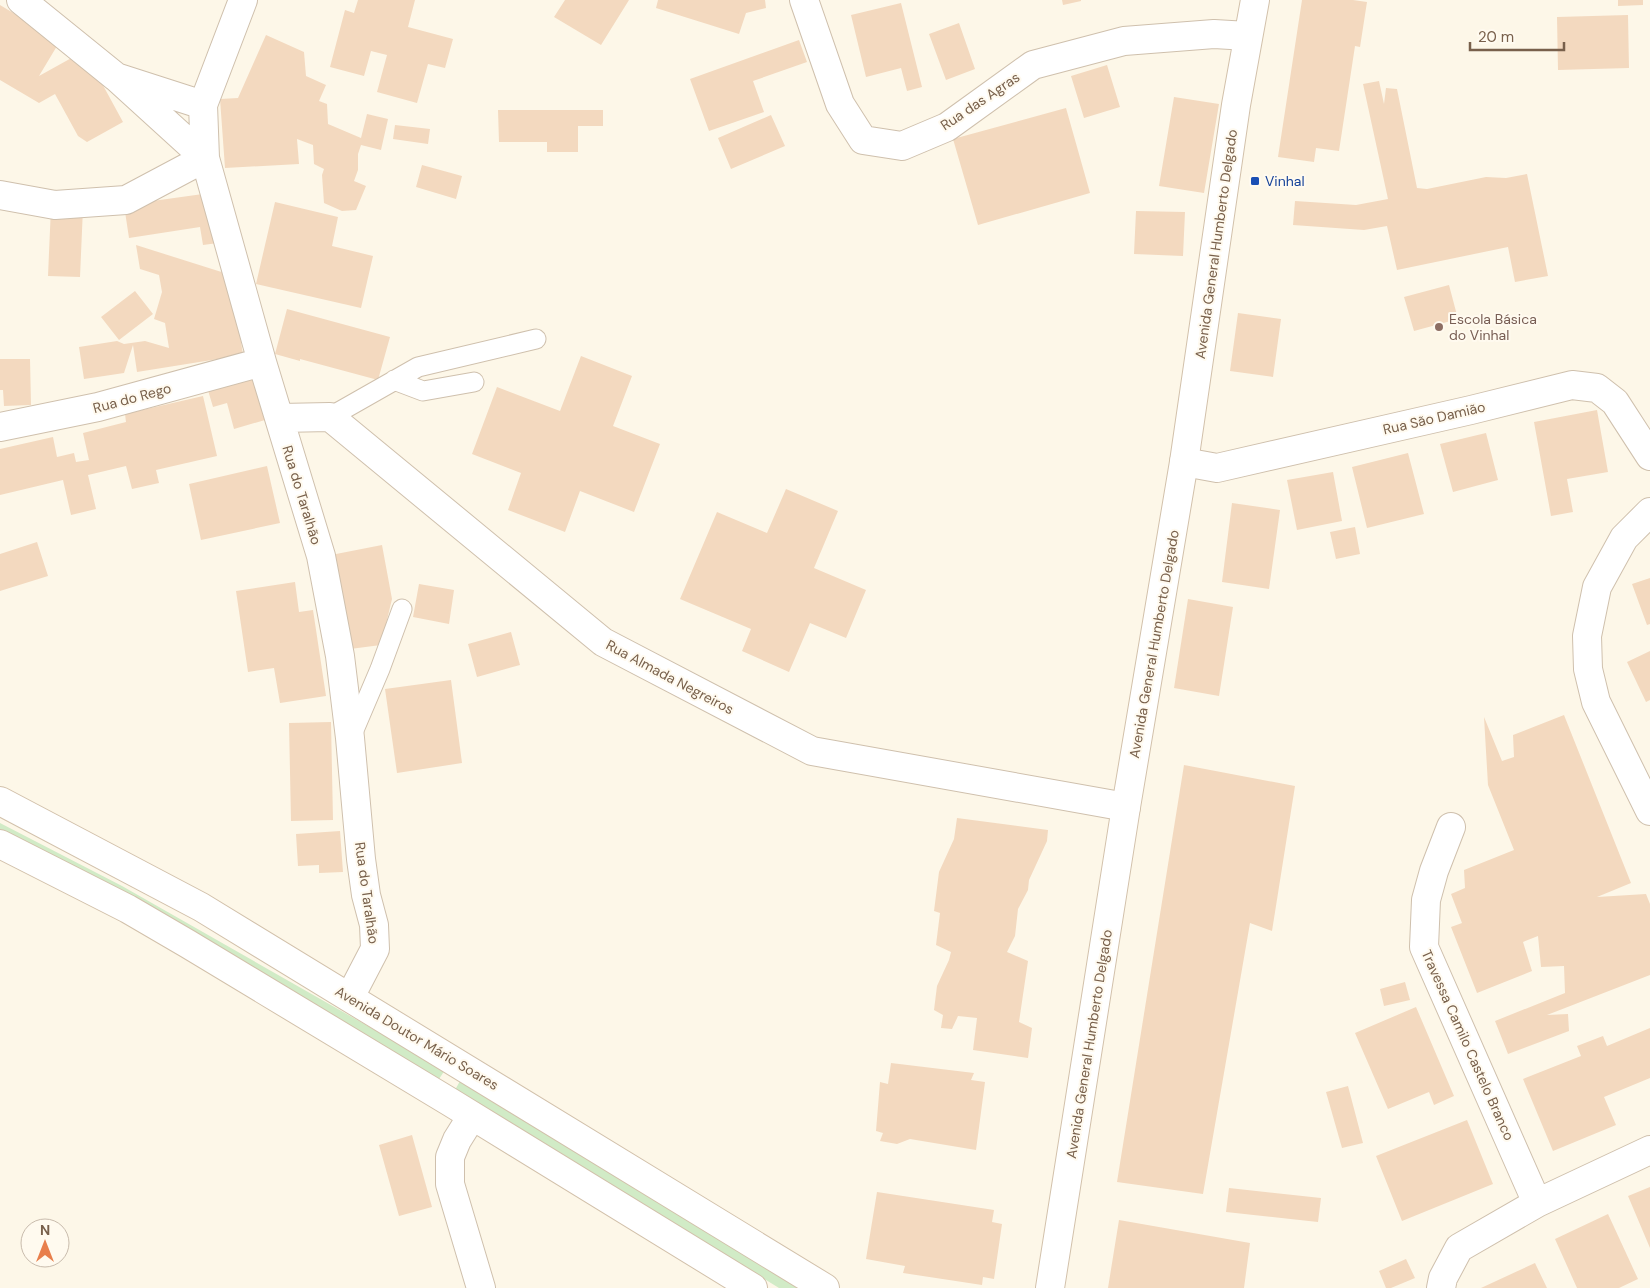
<svg xmlns="http://www.w3.org/2000/svg" width="1650" height="1288" viewBox="0 0 1650 1288" font-family="'DM Sans',sans-serif">
	<rect width="100%" height="100%" fill="#fdf7e8"/>
	<path fill="#d1ebc6" d="M0,823L122,886L445,1070L439,1079L116,894L0,834Z
		M460,1081L798,1288H779L455,1090Z"/>
	<path fill="#f3d9bf" d="M358,0H415L408,27L453,39L445,68L428,64L417,103L377,92L387,55L371,51L364,76L330,67L345,10L354,13Z
		M565,0H629L601,45L554,17Z
		M658,0H765L766,8L746,13L739,34L656,8Z
		M1062,0H1081V1L1063,5Z
		M1302,0H1353L1367,2L1360,47L1355,46L1339,151L1316,148L1314,162L1278,157Z
		M1618,0H1643V5L1618,6Z
		M901,3L922,87L907,91L901,68L866,77L851,15Z
		M0,5L60,41L39,76L75,56L93,67L123,122L87,142L78,136L55,94L39,103L0,80Z
		M1628,15L1629,68L1558,70L1557,17Z
		M959,23L975,69L946,80L929,34Z
		M266,35L304,52L306,76L326,85L319,101L327,104L328,124L361,138L367,114L388,119L381,150L361,145L358,154V170L354,181L366,186L356,210L342,211L324,203L322,175L324,169L314,164L313,145L297,139L299,164L225,168L220,99L238,98Z
		M799,40L807,62L753,81L764,112L709,131L690,79Z
		M1107,65L1120,107L1084,118L1071,76Z
		M1379,81L1384,104L1386,88L1397,89L1417,188L1427,189L1486,177L1506,178L1527,174L1548,276L1515,282L1508,247L1397,270L1387,226L1364,230L1293,225L1295,201L1356,205L1388,199L1363,84Z
		M1174,97L1219,104L1204,193L1159,186Z
		M1066,108L1090,193L978,225L953,139Z
		M498,110H603V126H578V152H547V142H499Z
		M771,115L785,146L731,169L718,138Z
		M395,125L430,129L428,144L393,139Z
		M422,165L462,176L456,199L416,187Z
		M210,193L218,243L203,245L200,227L129,238L124,205Z
		M275,202L338,217L332,246L373,256L361,308L256,284Z
		M51,207L83,208L80,277L48,276Z
		M1136,211L1185,212L1183,256L1134,254Z
		M136,245L231,275L243,355L137,372L133,345L124,373L84,379L79,347L117,341L124,344L145,341L169,348L165,323L154,319L162,292L159,275L140,269Z
		M1449,285L1458,319L1414,331L1404,297Z
		M135,291L153,314L119,340L101,317Z
		M287,309L390,337L378,380L300,359V361L275,354Z
		M1238,313L1281,319L1273,377L1230,371Z
		M581,356L632,376L613,426L660,444L634,512L580,491L565,532L508,510L521,473L472,454L497,387L560,411Z
		M0,359H30L31,405L4,406L3,390H0Z
		M251,374L265,420L234,429L227,403L213,407L207,387Z
		M203,396L217,456L156,470L159,483L132,489L126,466L88,475L96,509L71,515L63,480L0,495V449L53,437L57,457L74,453L76,462L89,460L83,433L126,422L125,414Z
		M1597,410L1608,472L1567,479L1573,512L1551,516L1534,422Z
		M1486,433L1498,480L1453,492L1440,444Z
		M1408,453L1424,514L1367,528L1352,467Z
		M267,466L280,523L201,540L189,484Z
		M1333,472L1342,521L1297,530L1287,480Z
		M786,489L838,511L814,568L866,590L846,638L810,623L789,672L742,651L751,629L680,599L717,512L767,533Z
		M1232,503L1280,510L1269,589L1222,582Z
		M1355,527L1360,554L1336,559L1330,532Z
		M37,542L48,576L0,591V554Z
		M382,545L392,599L381,645L350,649L331,555Z
		M1650,578V624L1647,625L1632,584Z
		M295,582L299,612L313,610L326,696L280,703L274,668L248,672L236,591Z
		M419,584L454,590L449,624L413,617Z
		M1188,599L1233,607L1219,696L1174,688Z
		M511,632L520,665L477,677L468,644Z
		M1650,651V700L1646,702L1627,662Z
		M451,680L462,763L397,773L385,689Z
		M1564,715L1631,883L1597,897L1646,894L1650,904V975L1547,1015L1568,1014L1569,1031L1508,1054L1495,1021L1565,993L1564,966L1541,967L1538,936L1523,942L1532,971L1477,993L1451,927L1462,923L1451,894L1465,888L1464,870L1514,850L1488,785L1484,717L1502,761L1514,757L1513,735Z
		M331,722L333,820L291,821L289,723Z
		M1184,765L1295,786L1272,931L1250,923L1203,1194L1117,1182Z
		M957,818L1048,830L1047,841L1029,880L1028,890L1018,909L1015,936L1007,952L1028,961L1019,1022L1032,1028L1028,1058L973,1050L977,1018L958,1016L952,1029L941,1028L943,1015L934,1010L937,986L949,960L951,952L936,945L940,913L934,911L939,872L954,839Z
		M340,831L343,872L319,873V865L298,866L296,834Z
		M1405,982L1410,1000L1384,1006L1380,989Z
		M1416,1007L1454,1096L1434,1105L1429,1092L1388,1109L1355,1033Z
		M1650,1028V1078L1604,1097L1616,1125L1553,1151L1523,1079L1581,1056L1577,1046L1603,1036L1607,1046Z
		M891,1063L974,1073L971,1080L985,1082L976,1150L910,1139L897,1144L880,1141L883,1133L876,1131L880,1082L888,1084Z
		M1348,1086L1363,1143L1342,1148L1326,1092Z
		M1467,1120L1493,1184L1402,1221L1376,1156Z
		M412,1135L432,1207L399,1216L379,1145Z
		M1650,1187V1248L1628,1196Z
		M1229,1188L1321,1198L1318,1222L1226,1212Z
		M877,1192L994,1210L992,1222L1002,1224L994,1279L983,1277L982,1285L903,1273L905,1266L866,1259Z
		M1608,1214L1638,1279L1619,1288H1577L1555,1239Z
		M1119,1220L1250,1243L1244,1288H1108Z
		M1406,1259L1415,1278L1391,1288H1386L1379,1271Z
		M1535,1263L1547,1288H1481Z"/>
	<g fill="none" stroke-linecap="round" stroke-linejoin="round">
		<defs>
			<path id="lane" d="M394,380L423,391L474,382
				M330,417L418,367L536,339
				M351,737L380,669L402,609"/>
			<path id="street" d="M21,0L116,77
				M243,0L203,105L205,158L262,362L321,556L340,656L350,738L361,859L366,895L374,925L375,949L350,997
				M804,0L840,104L863,140L902,146L947,127L1033,65L1124,41L1214,34L1248,36
				M0,195L55,205L126,200L205,158L116,77L203,105
				M280,418L330,417L603,642L812,751L1126,807
				M0,427L98,407L262,362
				M1184,462L1217,468L1471,410L1572,385L1597,388L1615,402L1650,456
				M1650,512L1624,538L1597,587L1587,636L1588,669L1596,702L1650,811
				M1451,827L1434,871L1426,900L1424,947L1537,1203
				M472,1116L457,1140L450,1157V1184L481,1288
				M1441,1288L1443,1278L1459,1248L1537,1203L1650,1150"/>
			<path id="secondary" d="M0,801L201,907L825,1288
				M0,844L128,909L188,944L450,1102L753,1288
				M1050,1288L1126,807L1184,462L1236,105L1255,0"/>
		</defs>
		<use href="#lane" stroke="#cfc0ad" stroke-width="21"/>
		<use href="#street" stroke="#cfc0ad" stroke-width="30"/>
		<use href="#secondary" stroke="#d2c1ab" stroke-width="30"/>
		<use href="#lane" stroke="#fff" stroke-width="19"/>
		<use href="#street" stroke="#fff" stroke-width="28"/>
		<use href="#secondary" stroke="#fff" stroke-width="28"/>
	</g>
	<rect fill="#1a4fb4" stroke="#fffaef" stroke-width="2" x="1250" y="176" width="10" height="10" rx="2.5"/>
	<circle fill="#8d6e63" stroke="#fffaef" stroke-width="2" cx="1439" cy="327" r="5"/>
	<g text-anchor="middle" dominant-baseline="central" stroke-width="4" stroke-linejoin="round" paint-order="stroke">
		<g font-size="14" fill="#78604b" stroke="#fffaef">
			<text transform="translate(980 101) rotate(-34)">Rua das Agras</text>
			<text transform="translate(1216 244) rotate(-82)">Avenida General Humberto Delgado</text>
			<text transform="translate(132 398) rotate(-15)">Rua do Rego</text>
			<text transform="translate(1434 418) rotate(-13)">Rua São Damião</text>
			<text transform="translate(302 495) rotate(73)">Rua do Taralhão</text>
			<text transform="translate(1154 644) rotate(-80)">Avenida General Humberto Delgado</text>
			<text transform="translate(670 677) rotate(28)">Rua Almada Negreiros</text>
			<text transform="translate(367 893) rotate(82)">Rua do Taralhão</text>
			<text transform="translate(417 1038) rotate(31)">Avenida Doutor Mário Soares</text>
			<text transform="translate(1089 1044) rotate(-81)">Avenida General Humberto Delgado</text>
			<text transform="translate(1468 1045) rotate(66)">Travessa Camilo Castelo Branco</text>
		</g>
		<g font-size="14" fill="#164399" stroke="#fffaef" text-anchor="start">
			<text x="1265" y="181">Vinhal</text>
		</g>
		<g font-size="14" fill="#785e54" stroke="#fffaef" text-anchor="start">
			<text x="1449" y="319">Escola Básica<tspan x="1449" dy="16">do Vinhal</tspan></text>
		</g>
	</g>
	<g transform="translate(45 1243)"><circle r="24" fill="#fffaef" stroke="#c9bcad"/>
	<path d="M0-4L9 19L0 12L-9 19Z" fill="#e87f4c"/>
	<text y="-8" font-size="14" font-weight="bold" text-anchor="middle" fill="#78604b">N</text>
	</g>
	<path d="M1470 42v8h94v-8" fill="none" stroke="#78604b" stroke-width="2.5"/>
	<text x="1478" y="42" font-size="15" fill="#78604b" stroke="#fffaef" stroke-width="4" paint-order="stroke">20 m</text>
</svg>
